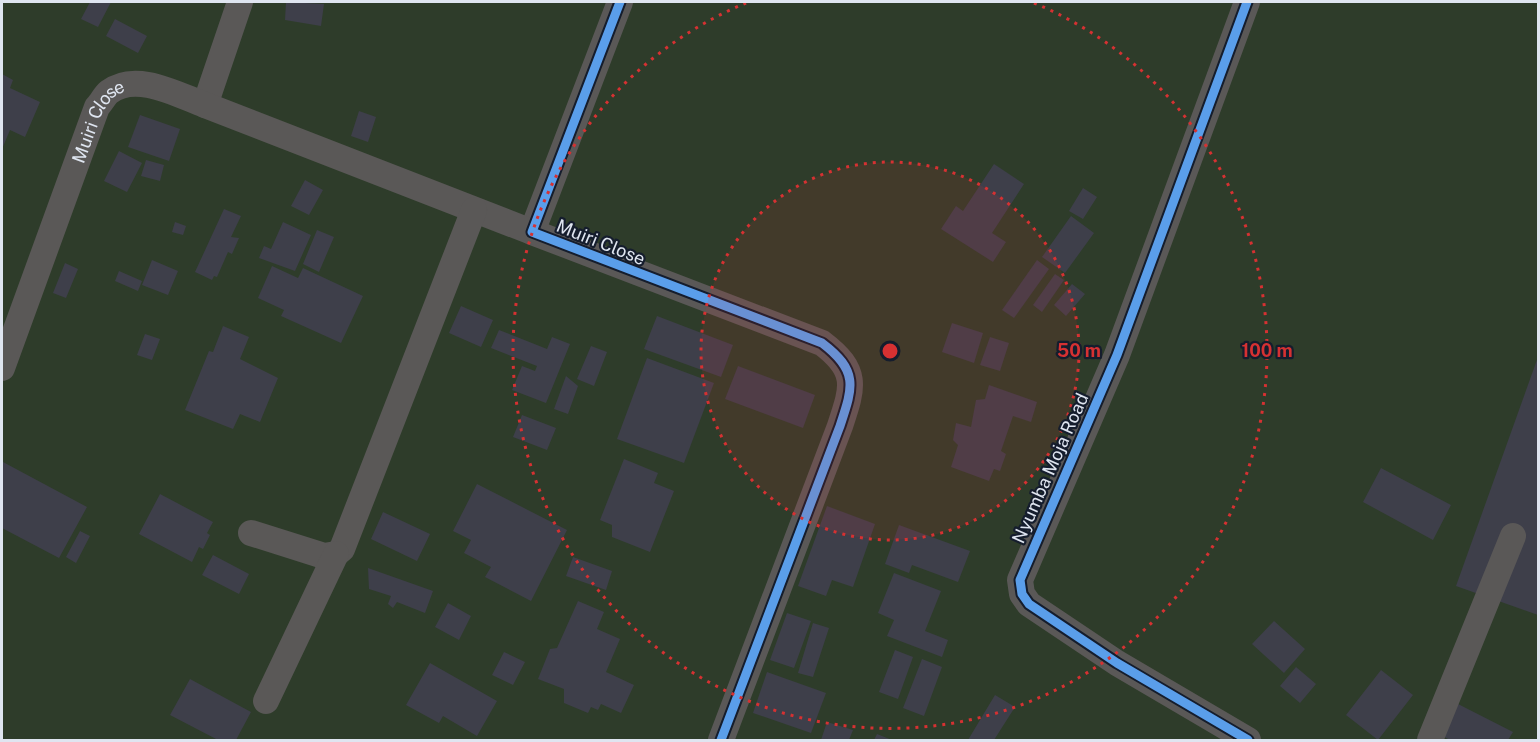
<svg xmlns="http://www.w3.org/2000/svg" width="1540" height="742" viewBox="0 0 1540 742" font-family="'Public Sans',sans-serif">
	<rect width="100%" height="100%" fill="#242831"/>
	<path fill="#2e3c2a" d="M2,2H1538V740H2Z"/>
	<path fill="#3e3f4a" d="M90,2H111L98,27L81,19Z
		M286,2L324,4L321,26L285,20Z
		M115,19L147,36L138,53L106,36Z
		M2,74L13,80L10,88L40,102L25,137L10,130L2,149Z
		M359,111L376,117L368,142L351,136Z
		M140,115L180,129L169,161L128,147Z
		M119,151L142,163L127,192L104,181Z
		M146,160L164,165L160,181L141,176Z
		M994,164L1024,184L992,233L1006,242L993,262L941,229L956,206L963,211Z
		M305,180L323,190L309,215L291,206Z
		M1083,188L1097,197L1083,219L1069,211Z
		M224,209L241,216L231,237L239,238L232,254L228,252L217,277L214,276L212,280L195,272Z
		M1071,216L1094,233L1065,273L1042,257Z
		M175,222L186,226L183,235L172,232Z
		M283,222L311,235L295,271L259,258L264,246L271,249Z
		M317,230L334,237L319,272L303,264Z
		M152,260L178,271L168,295L142,285Z
		M1037,260L1049,269L1014,318L1002,310Z
		M65,263L78,269L66,298L53,293Z
		M272,266L298,278L303,268L363,296L341,343L281,316L284,310L258,298Z
		M119,271L142,281L138,291L115,281Z
		M1055,274L1064,280L1042,312L1033,305Z
		M1072,284L1085,294L1066,316L1054,305Z
		M461,306L493,320L481,347L449,333Z
		M657,316L733,345L721,377L644,349Z
		M952,323L983,333L974,363L942,352Z
		M223,326L249,337L240,359L278,378L260,422L240,414L233,429L185,410L209,351L213,352Z
		M499,330L547,349L552,337L570,344L546,403L512,390L522,366L535,371L537,366L491,348Z
		M145,334L160,339L152,360L137,355Z
		M990,337L1009,343L1000,371L980,365Z
		M591,346L607,352L594,386L577,379Z
		M1538,357V615L1456,586Z
		M647,358L714,383L684,463L617,439Z
		M738,366L815,395L803,428L725,399Z
		M566,376L578,386L568,414L554,409Z
		M989,385L1037,402L1031,422L1013,416L1001,451L1006,454L1000,471L994,469L989,481L951,467L958,445L953,440L956,423L971,427L976,400L985,399Z
		M522,415L556,428L547,450L513,437Z
		M624,459L658,473L654,483L674,491L650,552L612,537V525L600,520Z
		M3,462L87,507L59,558L2,528Z
		M1381,468L1451,505L1433,540L1363,502Z
		M477,484L567,530L531,601L485,577L491,567L464,553L471,540L453,531Z
		M160,494L213,522L207,533L210,535L203,549L199,547L192,562L139,534Z
		M827,506L875,524L853,587L832,580L826,596L798,586Z
		M383,512L430,534L417,561L371,539Z
		M899,525L970,551L958,582L912,565L909,573L885,564Z
		M80,531L90,536L76,563L66,557Z
		M213,555L249,574L239,594L202,575Z
		M573,557L612,571L606,590L566,576Z
		M368,568L433,591L425,613L397,602L393,608L388,604L391,596L369,589Z
		M894,573L941,591L925,631L948,640L942,657L887,636L894,620L878,613Z
		M578,601L604,612L597,629L620,639L606,672L634,685L621,713L601,704L598,710L591,707L588,713L564,703V689L538,679L550,649L557,648Z
		M448,603L471,616L459,640L435,627Z
		M787,613L811,621L794,668L770,660Z
		M1274,621L1305,649L1284,673L1252,644Z
		M813,623L829,628L813,677L798,673Z
		M895,650L913,657L898,699L879,692Z
		M504,652L525,662L513,685L492,675Z
		M922,659L942,667L924,716L903,708Z
		M430,663L497,701L477,736L443,716L439,723L406,705Z
		M1296,667L1316,684L1300,703L1280,686Z
		M1381,670L1413,695L1378,740L1346,715Z
		M767,672L826,693L811,733L753,713Z
		M190,679L251,712L236,740H218L170,715Z
		M995,695L1015,707L994,740H968Z
		M1458,704L1513,732L1508,740H1450L1442,736Z
		M827,722L853,730L849,740H821Z
		M877,734L892,740H874Z"/>
	<g fill="none" stroke-linecap="round" stroke-linejoin="round">
		<g stroke="#5a5857" stroke-width="26">
			<path d="M620,2L532,232L822,343C859,371 853,387 840,426L721,740"/>
			<path d="M1247,2L1117,355L1020,580L1022,594L1029,604L1117,663L1248,740"/>
			<path d="M205,105L240,2"/>
			<path id="s1" d="M2,368L97,107C101,103 105,95 109,92C136,71 178,95 205,105L532,232"/>
			<path d="M251,533L324,556L336,554L342,549L474,210"/>
			<path d="M266,701L336,554"/>
			<path d="M1430,740L1513,536"/>
		</g>
		<defs>
			<path id="cycleway" d="M620,2L532,232L822,343C859,371 853,387 840,426L721,740
				M1247,2L1117,355L1020,580L1022,594L1029,604L1117,663L1248,740"/>
		</defs>
		<use href="#cycleway" stroke="#151d2d" stroke-width="13"/>
		<use href="#cycleway" stroke="#5a9eea" stroke-width="9"/>
	</g>
	<circle cx="890" cy="351" r="189" fill="#d63132" fill-opacity=".12"/>
	<g fill="none" stroke="#d63132" stroke-width="3" stroke-dasharray="3 6">
		<circle cx="890" cy="351" r="189"/>
		<path d="M1034 3A377 377 0 1 1 746 3"/>
	</g>
	<g text-anchor="middle" dominant-baseline="central" stroke-width="4.5" stroke-linejoin="round" paint-order="stroke">
		<g font-size="18" fill="#dfe5f0" stroke="#151d2d">
			<text stroke="none"><textPath href="#s1" startOffset="266">Muiri Close</textPath></text>
			<text transform="translate(601 242) rotate(22)">Muiri Close</text>
			<text transform="translate(1050 468) rotate(-66)">Nyumba Moja Road</text>
		</g>
	</g>
	<circle cx="890" cy="351" r="9" fill="#d63132" stroke="#151d2d" stroke-width="3"/>
	<g font-size="18" text-anchor="middle" font-weight="bold" fill="#d63132" stroke="#151d2d" stroke-width="4.5" stroke-linejoin="round" paint-order="stroke">
		<text x="1079" y="357">50 m</text>
		<text x="1267" y="357">100 m</text>
	</g>
	<rect width="1540" height="742" fill="none" stroke="#dfe5f0" stroke-width="6"/>
</svg>
